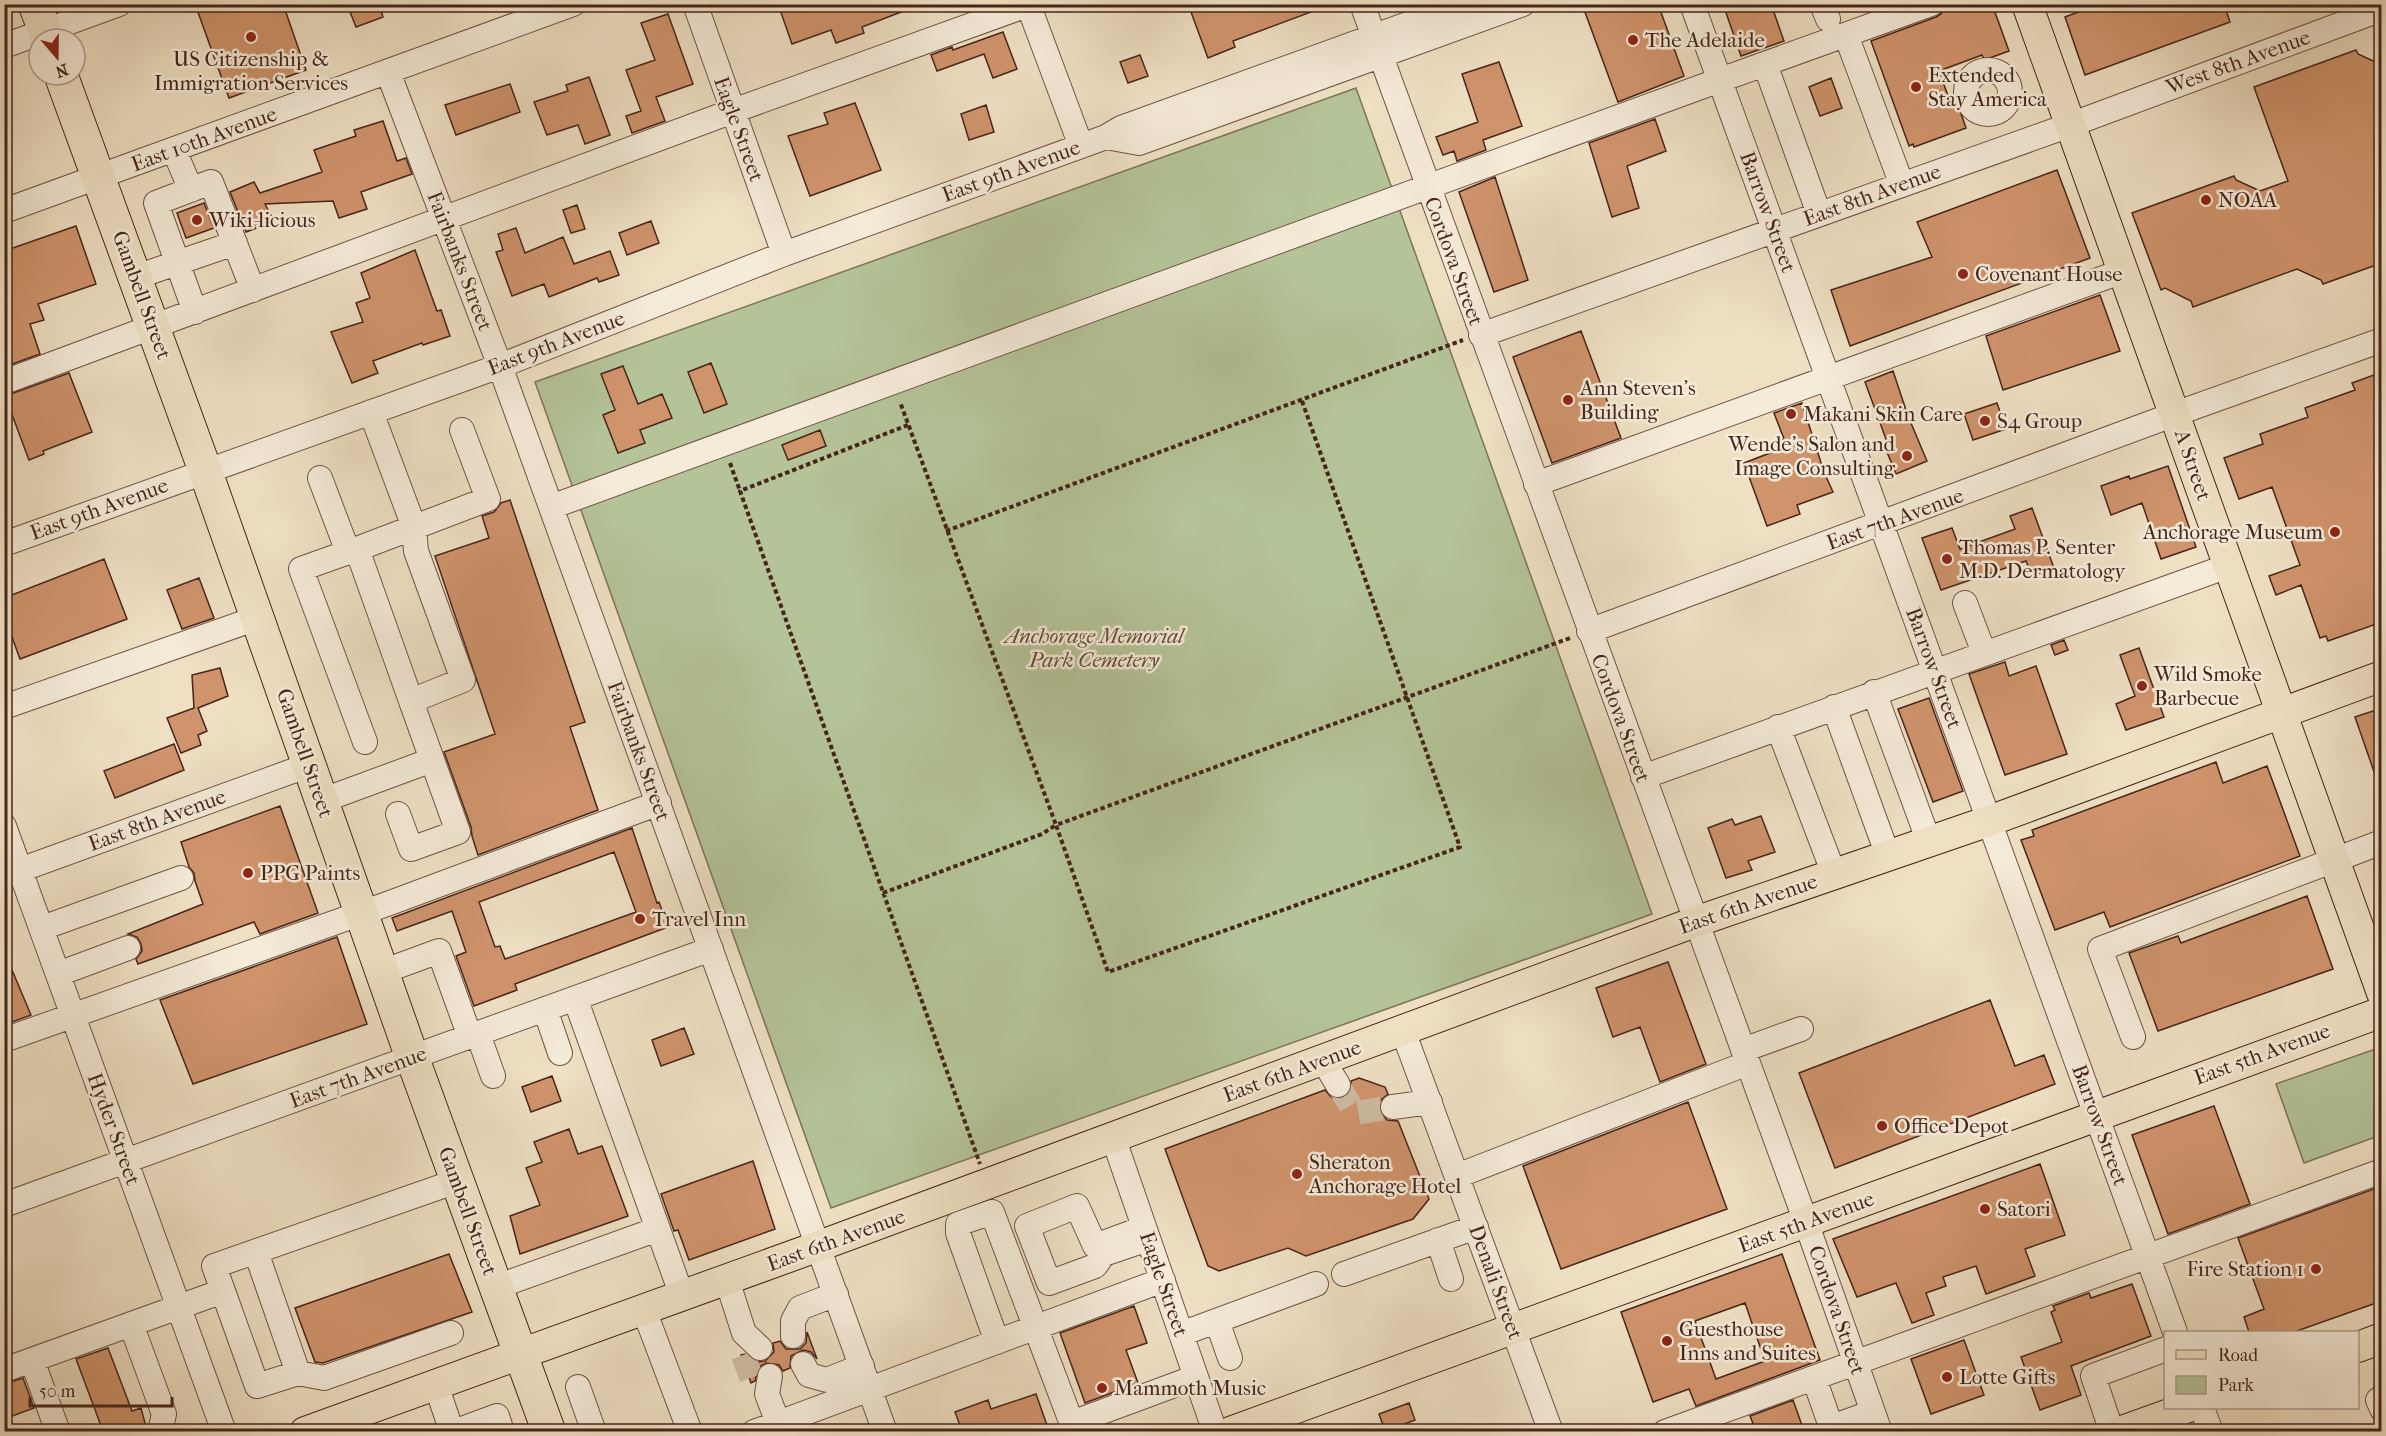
<svg xmlns="http://www.w3.org/2000/svg" width="2386" height="1436" viewBox="0 0 2386 1436" font-family="'IM FELL French Canon',serif">
	<rect width="100%" height="100%" fill="#efe0c4"/>
	<filter id="stains"><feTurbulence type="fractalNoise" baseFrequency=".00333" numOctaves="4"/><feColorMatrix values="0 0 0 0 .2 0 0 0 0 .09 0 0 0 0 .02 0 0 0 .5 -.17"/></filter>
	<radialGradient id="worn" r=".72"><stop offset=".6" stop-color="#630" stop-opacity="0"/><stop offset="1" stop-color="#630" stop-opacity=".3"/></radialGradient>
	<path fill="#b4c398" stroke="#7d7459" stroke-width="1.5" d="M1356,88L1652,914L831,1208L535,382Z
		M2381,1047V1135L2304,1163L2276,1084Z"/>
	<path fill="#d0946d" stroke="#46251a" stroke-width="1.5" fill-rule="evenodd" d="M195,4H283L306,70L229,98Z
		M347,4H379L383,17L356,27Z
		M778,4H917V6L862,27L864,33L836,43L831,30L792,44Z
		M1188,4H1327V6L1233,41L1235,47L1208,58Z
		M1582,4H1658L1684,76L1618,102Z
		M1723,4H1771L1784,41L1741,56Z
		M1952,4H1992L2009,51L1984,60L1982,55L1939,71L1951,104L1957,102L1966,128L1914,147L1913,144L1909,146L1871,41L1936,17L1941,14L1945,7Z
		M2099,4H2224L2230,22L2085,75L2065,17Z
		M668,14L693,84L656,97L665,121L632,133L626,116L641,111L626,70L655,60L641,23Z
		M1003,32L1017,69L993,78L984,54L937,71L931,55L952,47L953,50Z
		M2356,50L2358,54L2382,65V263L2323,284L2321,280L2297,269L2193,307L2191,301L2165,288L2161,290L2132,213L2234,176L2236,180L2260,191L2288,181L2254,87Z
		M1140,55L1148,76L1128,83L1120,62Z
		M1499,62L1522,126L1483,140L1486,150L1457,161L1454,151L1443,155L1436,137L1478,122L1462,74Z
		M589,77L610,135L585,144L578,125L547,135L534,102L568,91L566,85Z
		M1831,78L1842,108L1820,116L1809,87Z
		M510,84L520,112L456,135L445,105Z
		M855,103L881,170L810,196L788,136L828,124L824,113Z
		M986,105L994,132L969,140L961,114Z
		M1655,119L1666,151L1627,166L1639,208L1612,217L1589,143Z
		M383,121L397,161L406,158L412,174L361,192L367,209L339,218L333,201L265,204L274,221L246,232L230,192L254,182L260,193L322,172L314,150L356,136L354,130Z
		M2057,170L2090,258L1850,346L1831,290L1932,257L1917,222Z
		M1495,177L1528,280L1494,292L1459,192Z
		M204,203L214,228L186,238L177,213Z
		M577,205L585,229L571,233L563,210Z
		M651,221L659,243L627,255L619,233Z
		M76,226L96,284L38,304L44,320L30,324L40,354L4,367V251Z
		M516,228L525,253L563,237L574,264L610,251L619,275L599,282L597,278L549,297L544,284L512,296L496,252L503,250L498,234Z
		M415,250L437,311L441,310L450,336L423,345L422,343L373,361L378,373L352,383L331,332L363,322L356,303L370,298L361,273Z
		M2100,295L2120,351L2003,390L1986,336Z
		M1581,331L1621,438L1552,463L1513,357Z
		M711,363L727,404L704,413L688,372Z
		M623,366L638,404L662,394L672,418L640,430L645,443L618,453L603,415L615,410L601,374Z
		M1893,371L1908,416L1927,461L1896,474L1887,452L1890,450L1865,382Z
		M2382,372V622L2328,641L2326,636L2320,638L2301,585L2276,595L2269,576L2300,565L2272,487L2239,499L2224,458L2263,444L2260,434L2308,417L2305,408L2355,390L2352,383Z
		M69,373L92,432L43,451L44,454L29,460L5,396Z
		M1802,403L1824,472L1833,492L1797,505L1800,514L1767,526L1744,463L1783,448L1781,440L1784,439L1774,413Z
		M1997,403L2006,429L1973,440L1964,414Z
		M820,430L826,446L788,460L782,445Z
		M2168,466L2196,547L2161,559L2142,503L2111,515L2101,486L2129,476L2130,479Z
		M510,500L585,722L570,727L598,810L478,855L472,836L471,827L444,752L495,734L435,556L489,538L482,516L494,512L501,503Z
		M2032,508L2054,568L2032,576L2026,561L1941,590L1922,538L1952,528L1960,549L2015,529L2010,516Z
		M104,559L127,619L20,659L4,615V598Z
		M199,578L214,618L182,629L167,590Z
		M2064,640L2068,650L2055,655L2051,645Z
		M2139,648L2164,717L2126,730L2116,704L2135,696L2120,655Z
		M2005,662L2009,676L2036,666L2067,754L2005,775L1969,674Z
		M220,668L228,696L198,708L207,731L198,735L201,745L181,753L167,718L194,708L192,675Z
		M1929,698L1963,791L1933,802L1898,709Z
		M2382,708V786H2379L2355,717Z
		M174,744L184,770L115,798L104,771Z
		M2216,762L2223,783L2267,766L2300,856L2110,927L2104,912L2055,930L2021,840L2034,836L2032,830Z
		M280,806L318,913L260,934L254,922L138,964L136,959L142,951L141,944L137,937L128,934L203,904L195,881L194,873L189,867L181,842Z
		M1761,816L1775,852L1748,861L1752,870L1726,878L1708,828L1732,819L1735,825Z
		M632,828L657,903L659,902L668,927L515,984L517,990L474,1006L456,956L466,952L452,911L397,931L392,918ZM614,852L636,912L505,959L500,946L495,947L479,902Z
		M2307,896L2333,969L2158,1031L2129,953L2178,936L2181,943Z
		M337,937L367,1024L193,1084L160,1000Z
		M4,951L31,1015L4,1025Z
		M1668,962L1706,1064L1660,1082L1640,1027L1613,1037L1596,988Z
		M1990,1000L2015,1066L2044,1055L2055,1084L1835,1168L1799,1073Z
		M684,1028L694,1054L661,1066L652,1040Z
		M552,1076L561,1101L531,1112L522,1087Z
		M1359,1078L1385,1087L1388,1094L1380,1101L1379,1109L1387,1120L1398,1121L1429,1199L1413,1219L1306,1256L1288,1248L1219,1271L1208,1266L1165,1149L1325,1090L1332,1098L1345,1097L1351,1091V1081Z
		M1688,1102L1727,1209L1561,1269L1523,1166Z
		M2214,1106L2250,1204L2168,1234L2132,1135Z
		M569,1129L578,1154L602,1146L628,1216L520,1254L510,1216L540,1205L526,1168L542,1162L534,1142Z
		M753,1161L775,1229L689,1260L678,1230L674,1231L661,1194Z
		M2040,1164L2065,1235L2025,1249L2035,1276L1986,1294L1976,1266L1943,1277L1946,1286L1926,1293L1934,1315L1912,1323L1896,1283L1857,1297L1833,1239Z
		M2382,1186V1301L2294,1332H2249L2244,1317L2264,1309L2238,1238Z
		M449,1254L472,1312L323,1363L315,1362L295,1308Z
		M1782,1254L1820,1360L1696,1406L1689,1389L1653,1402L1621,1312ZM1745,1303L1765,1361L1716,1379L1695,1321Z
		M2132,1284L2151,1336L2071,1366L2081,1395L2040,1410L2021,1357L2062,1342L2051,1312L2055,1310L2053,1306L2089,1293L2091,1298Z
		M1134,1306L1147,1343L1126,1350L1138,1383L1085,1403L1060,1333Z
		M807,1332L817,1359L811,1352L803,1350L791,1356L790,1368L783,1371L779,1365L766,1363L759,1367L755,1381L751,1383L741,1355L745,1354L756,1362L765,1361L774,1352L773,1343L780,1341L786,1349H800L806,1343Z
		M1964,1340L1984,1395L1931,1414L1911,1359Z
		M108,1348L132,1411L141,1408L146,1427L135,1431H103L76,1359Z
		M23,1378L34,1408L4,1419V1384Z
		M1036,1394L1049,1431H962L955,1412L988,1400L991,1409Z
		M1793,1400L1804,1431H1756L1750,1416Z
		M1409,1403L1415,1420L1402,1425L1404,1431H1385L1379,1414Z"/>
	<g fill="none" stroke-linecap="round" stroke-linejoin="round">
		<path stroke="#cdbba2" stroke-width="24" stroke-dasharray="24 12" stroke-linecap="butt" d="M1338,1085L1355,1113L1393,1107
			M743,1355L753,1382"/>
		<defs>
			<path id="minor" d="M695,4L784,254
				M1028,4L1081,146
				M1362,4L1806,1222L1880,1432
				M1692,4L2175,1332
				M1822,4L1828,19
				M1846,35L1902,185
				M4,46L119,4
				M1765,64L1819,214
				M1966 92a22 22 0 1 1 44 0a22 22 0 1 1-44 0Z
				M388,72L500,366L885,1432
				M1106,137L1139,143L1523,4
				M174,150L191,190
				M4,211L573,4
				M136,277L235,243
				M195,312L156,203L211,182L253,290
				M1481,335L2070,125L2382,9
				M4,382L733,111L1030,4
				M371,412L414,527L416,551L463,680L411,701L458,832L411,849L398,814
				M320,478L348,552
				M1536,484L2123,271
				M551,507L1720,80L1931,4
				M4,544L500,366L784,254L1106,137L1121,128L1463,4
				M357,549L301,569L365,742
				M1965,603L1984,653
				M1589,631L2175,414L2382,340
				M1874,692L1929,842
				M411,701L357,549L488,499L462,430
				M4,707L257,618
				M1834,707L1888,856
				M1778,727L1834,874
				M1643,777L2228,566
				M321,801L432,760
				M4,826L224,1432
				M6,875L309,765
				M42,928L181,878
				M382,972L439,951L470,1037
				M58,974L128,948
				M575,998L682,1296
				M545,1009L560,1053
				M1403,1031L1551,1432
				M478,1034L493,1076
				M2133,1037L2100,949L2382,842
				M4,1040L387,904L659,803
				M1743,1050L1801,1029
				M1323,1060L1338,1085
				M1393,1107L1430,1102
				M1113,1137L1215,1432
				M1457,1176L1748,1063
				M4,1205L711,949
				M1144,1228L1095,1246L1077,1206L1027,1226L1049,1283L1095,1266L1104,1254L1148,1239
				M1438,1240L1451,1279
				M1344,1274L1476,1227
				M727,1280L744,1333L760,1348
				M496,1287L658,1229
				M223,1291L257,1386L298,1373L256,1252
				M644,1310L690,1432
				M1217,1321L1230,1358
				M131,1324L164,1414L160,1432
				M1181,1334L1316,1284
				M793,1336V1321L800,1308L836,1294
				M997,1342L958,1233V1224L992,1212L1075,1432
				M32,1360L58,1432
				M803,1364L809,1375L827,1380L862,1366
				M4,1370L223,1291L214,1266L457,1181
				M298,1373L324,1378L451,1333
				M770,1376L767,1394L778,1423
				M1814,1378L1833,1432
				M436,1385L452,1432
				M578,1387L594,1432
				M2378,1400L2382,1409
				M2202,1408L2211,1432
				M1072,1423L1196,1377
				M1832,1427L1873,1412
				M454,1432L497,1416L502,1432
				M754,1432L1163,1280
				M1665,1432L2382,1171
				M2112,1432L2093,1376L2166,1349"/>
			<path id="major" d="M2027,4L2382,993
				M2358,1347L2382,1338
				M305,1432L819,1246L1695,922L1989,821L2382,676
				M1230,1432L2382,1012
				M2119,1432L2186,1408"/>
			<path id="highway" d="M35,4L48,39
				M61,75L205,470L412,1057L549,1432"/>
		</defs>
		<use href="#minor" stroke="#705444" stroke-width="26"/>
		<use href="#major" stroke="#46251a" stroke-width="32"/>
		<use href="#highway" stroke="#46251a" stroke-width="35"/>
		<path stroke="#46251a" stroke-width="4" stroke-dasharray="4.5 3" stroke-linecap="butt" d="M1302,401L1460,847L1108,972L1056,825L1570,638
			M908,425L740,491L980,1164
			M730,463L740,491
			M946,531L1463,340
			M883,893L1042,834L1056,825L900,402"/>
		<use href="#minor" stroke="#f5ebd9" stroke-width="24"/>
		<use href="#major" stroke="#efe0c4" stroke-width="30"/>
		<use href="#highway" stroke="#efe0c4" stroke-width="33"/>
	</g>
	<g fill="#8f2418" stroke="#f5ebd9" stroke-width="2">
		<circle cx="251" cy="37" r="6"/>
		<circle cx="1633" cy="40" r="6"/>
		<circle cx="1916" cy="87" r="6"/>
		<circle cx="2206" cy="200" r="6"/>
		<circle cx="197" cy="220" r="6"/>
		<circle cx="1963" cy="274" r="6"/>
		<circle cx="1568" cy="400" r="6"/>
		<circle cx="1791" cy="414" r="6"/>
		<circle cx="1985" cy="421" r="6"/>
		<circle cx="1907" cy="456" r="6"/>
		<circle cx="2335" cy="532" r="6"/>
		<circle cx="1947" cy="559" r="6"/>
		<circle cx="2142" cy="686" r="6"/>
		<circle cx="248" cy="873" r="6"/>
		<circle cx="640" cy="919" r="6"/>
		<circle cx="1882" cy="1126" r="6"/>
		<circle cx="1297" cy="1174" r="6"/>
		<circle cx="1985" cy="1209" r="6"/>
		<circle cx="2316" cy="1269" r="6"/>
		<circle cx="1667" cy="1341" r="6"/>
		<circle cx="1947" cy="1377" r="6"/>
		<circle cx="1102" cy="1388" r="6"/>
	</g>
	<g text-anchor="middle" dominant-baseline="central" stroke-width="5" stroke-linejoin="round" paint-order="stroke">
		<g font-size="21" fill="#46251a" stroke="#f5ebd9" text-anchor="start">
			<text x="1645" y="40">The Adelaide</text>
			<text x="251" y="59" text-anchor="middle">US Citizenship &amp;<tspan x="251" dy="24">Immigration Services</tspan></text>
			<text x="1928" y="75">Extended<tspan x="1928" dy="24">Stay America</tspan></text>
			<text x="2218" y="200">NOAA</text>
			<text x="209" y="220">Wiki-licious</text>
			<text x="1975" y="274">Covenant House</text>
			<text x="1580" y="388">Ann Steven's<tspan x="1580" dy="24">Building</tspan></text>
			<text x="1803" y="414">Makani Skin Care</text>
			<text x="1997" y="421">S4 Group</text>
			<text x="1895" y="444" text-anchor="end">Wende's Salon and<tspan x="1895" dy="24">Image Consulting</tspan></text>
			<text x="2323" y="532" text-anchor="end">Anchorage Museum</text>
			<text x="1959" y="547">Thomas P. Senter<tspan x="1959" dy="24">M.D. Dermatology</tspan></text>
			<text x="2154" y="674">Wild Smoke<tspan x="2154" dy="24">Barbecue</tspan></text>
			<text x="260" y="873">PPG Paints</text>
			<text x="652" y="919">Travel Inn</text>
			<text x="1894" y="1126">Office Depot</text>
			<text x="1309" y="1162">Sheraton<tspan x="1309" dy="24">Anchorage Hotel</tspan></text>
			<text x="1997" y="1209">Satori</text>
			<text x="2304" y="1269" text-anchor="end">Fire Station 1</text>
			<text x="1679" y="1329">Guesthouse<tspan x="1679" dy="24">Inns and Suites</tspan></text>
			<text x="1959" y="1377">Lotte Gifts</text>
			<text x="1114" y="1388">Mammoth Music</text>
		</g>
		<g font-size="21" fill="#46251a" stroke="#f5ebd9">
			<text transform="translate(2238 62) rotate(-20)">West 8th Avenue</text>
			<text transform="translate(739 129) rotate(70)">Eagle Street</text>
			<text transform="translate(204 139) rotate(-20)">East 10th Avenue</text>
			<text transform="translate(1011 171) rotate(-20)">East 9th Avenue</text>
			<text transform="translate(1872 195) rotate(-20)">East 8th Avenue</text>
			<text transform="translate(1768 212) rotate(70)">Barrow Street</text>
			<text transform="translate(460 261) rotate(69)">Fairbanks Street</text>
			<text transform="translate(1454 261) rotate(70)">Cordova Street</text>
			<text transform="translate(142 295) rotate(70)">Gambell Street</text>
			<text transform="translate(556 343) rotate(-21)">East 9th Avenue</text>
			<text transform="translate(2193 465) rotate(71)">A Street</text>
			<text transform="translate(99 509) rotate(-20)">East 9th Avenue</text>
			<text transform="translate(1895 519) rotate(-20)">East 7th Avenue</text>
			<text transform="translate(1934 668) rotate(70)">Barrow Street</text>
			<text transform="translate(1621 718) rotate(70)">Cordova Street</text>
			<text transform="translate(639 751) rotate(70)">Fairbanks Street</text>
			<text transform="translate(305 753) rotate(71)">Gambell Street</text>
			<text transform="translate(157 820) rotate(-20)">East 8th Avenue</text>
			<text transform="translate(1748 904) rotate(-19)">East 6th Avenue</text>
			<text transform="translate(2262 1054) rotate(-20)">East 5th Avenue</text>
			<text transform="translate(1292 1071) rotate(-20)">East 6th Avenue</text>
			<text transform="translate(358 1077) rotate(-20)">East 7th Avenue</text>
			<text transform="translate(2100 1125) rotate(70)">Barrow Street</text>
			<text transform="translate(114 1129) rotate(70)">Hyder Street</text>
			<text transform="translate(468 1211) rotate(70)">Gambell Street</text>
			<text transform="translate(1806 1222) rotate(-20)">East 5th Avenue</text>
			<text transform="translate(836 1240) rotate(-20)">East 6th Avenue</text>
			<text transform="translate(1496 1282) rotate(70)">Denali Street</text>
			<text transform="translate(1164 1284) rotate(71)">Eagle Street</text>
			<text transform="translate(1837 1310) rotate(71)">Cordova Street</text>
		</g>
		<g font-size="21" font-style="italic" fill="#624c3a" stroke="#f5ebd9">
			<text x="1094" y="636">Anchorage Memorial<tspan x="1094" dy="24">Park Cemetery</tspan></text>
		</g>
	</g>
	<rect width="2386" height="1436" fill="none" stroke="#efe0c4" stroke-width="24"/>
	<rect x="6" y="6" width="2374" height="1424" fill="none" stroke="#46251a" stroke-width="3"/>
	<rect x="12" y="12" width="2362" height="1412" fill="none" stroke="#46251a" stroke-width="1.5"/>
	<rect x="2164" y="1331" width="195" height="78" fill="#f5ebd9" stroke="#af9c8d" stroke-width="1.5"/>
	<rect x="2176" y="1350" width="30" height="9" fill="#efe0c4" stroke="#af9c8d" stroke-width="1.5"/>
	<text x="2218" y="1361" font-size="18" fill="#46251a">Road</text>
	<rect x="2176" y="1376" width="30" height="18" fill="#b4c398" stroke="#af9c8d" stroke-width="1.5"/>
	<text x="2218" y="1391" font-size="18" fill="#46251a">Park</text>
	<g transform="translate(57 57) rotate(160)"><circle r="28" fill="#f5ebd9" stroke="#af9c8d" stroke-width="1.5"/>
	<path d="M0-4.5L10 22L0 15L-10 22Z" fill="#8f2418"/>
	<text y="-9" font-size="16" font-weight="bold" text-anchor="middle" fill="#46251a">N</text>
	</g>
	<path d="M30 1397v9h142v-9" fill="none" stroke="#46251a" stroke-width="3"/>
	<text x="39" y="1397" font-size="18" fill="#46251a" stroke="#f5ebd9" stroke-width="4.5" paint-order="stroke">50 m</text>
	<rect width="100%" height="100%" filter="url(#stains)"/>
	<rect width="100%" height="100%" fill="url(#worn)"/>
</svg>
